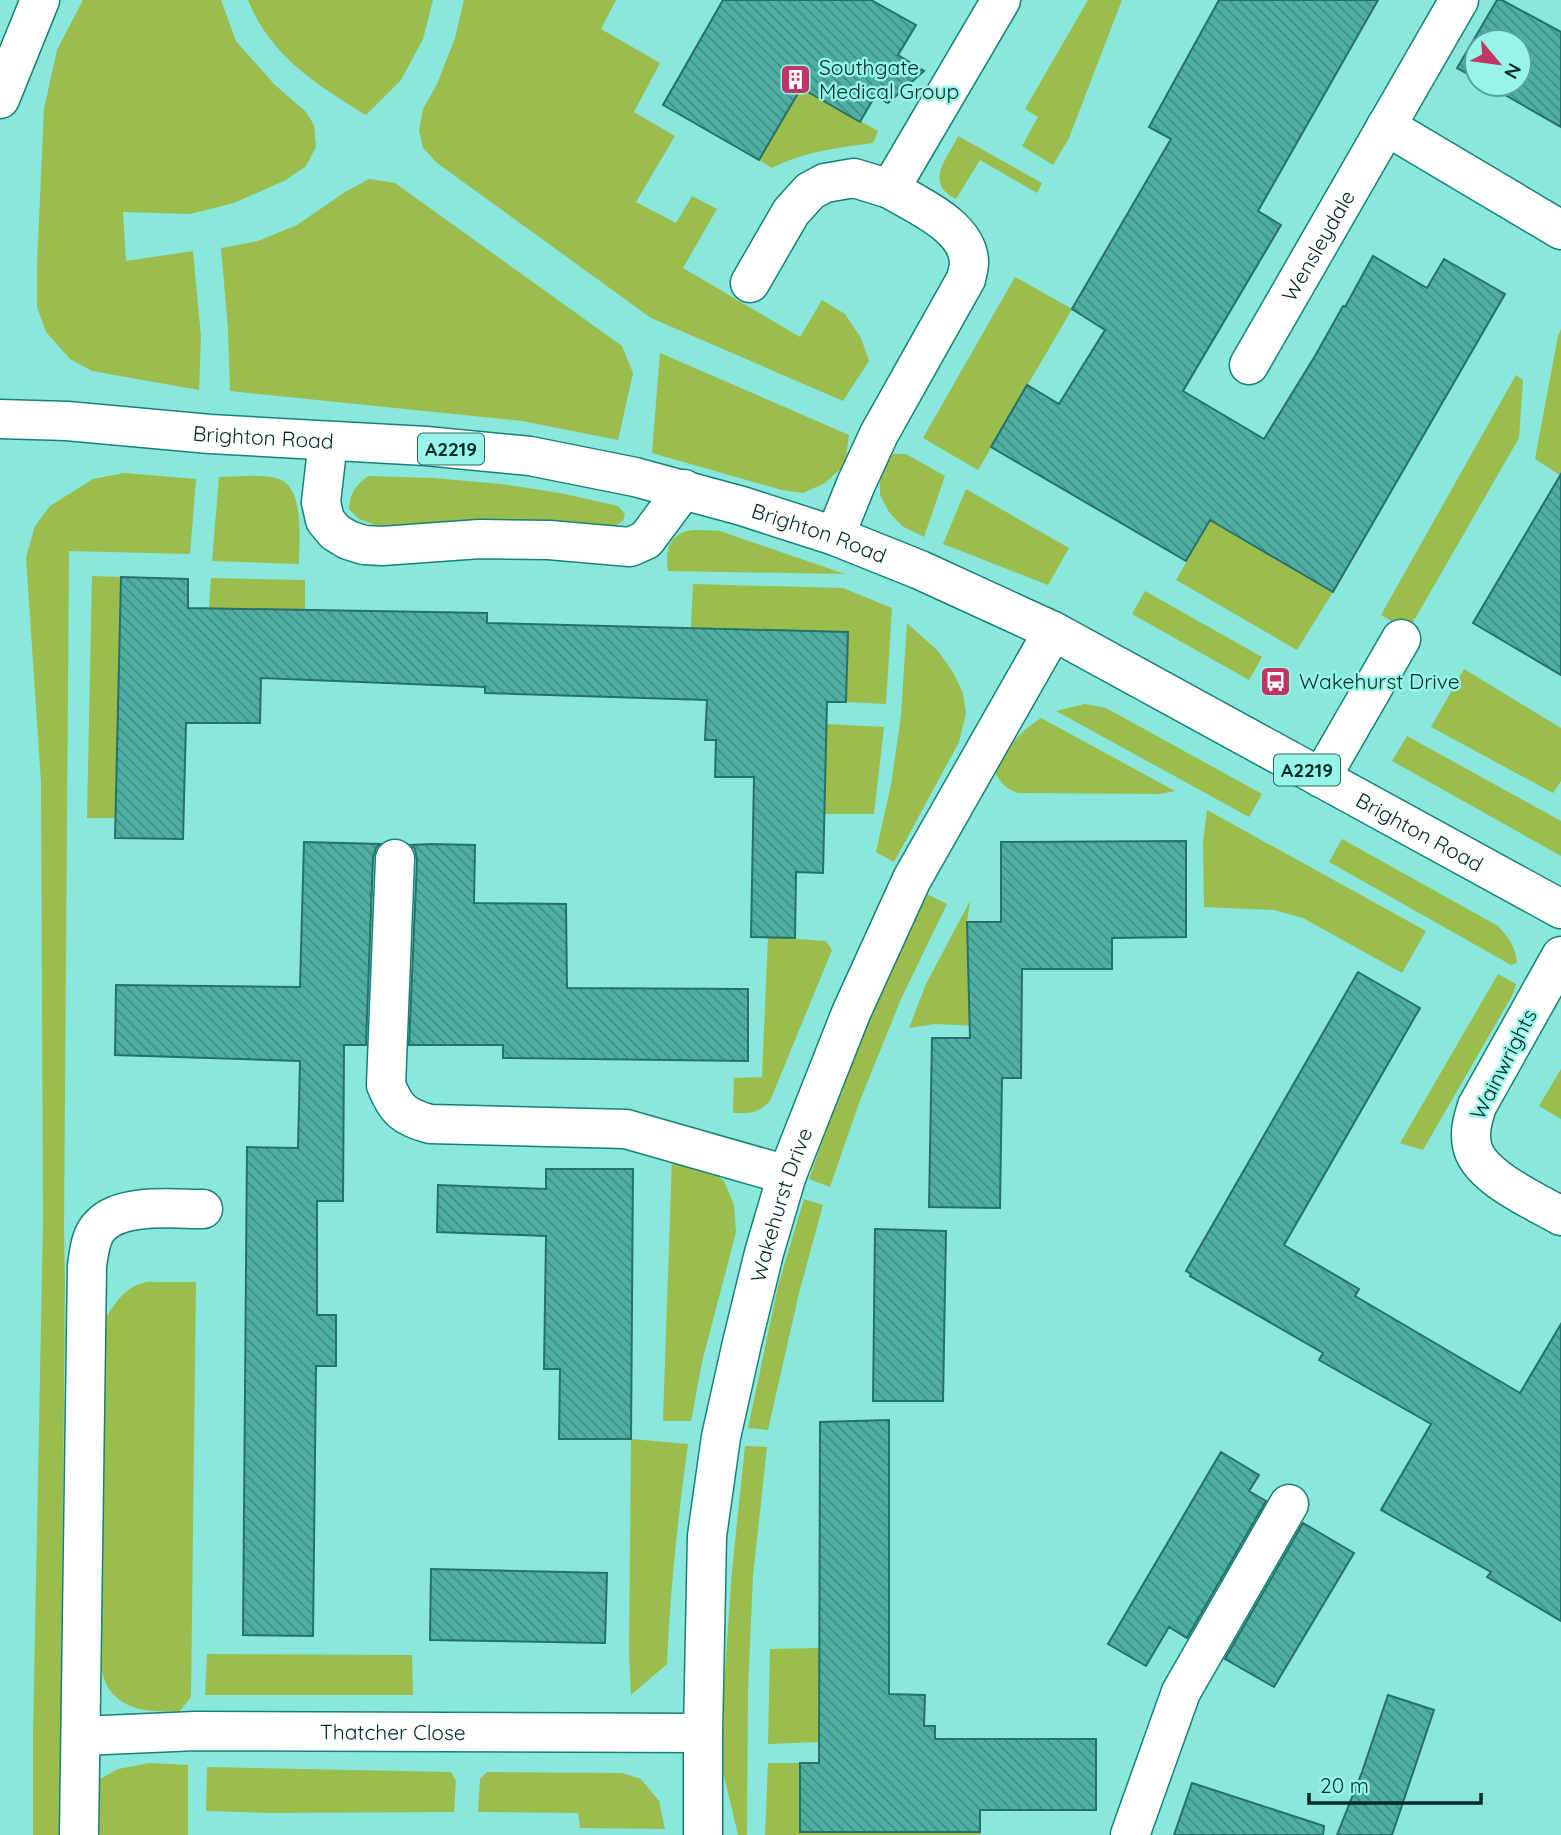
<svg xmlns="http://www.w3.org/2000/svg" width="1561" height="1835" viewBox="0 0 1561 1835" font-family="Quicksand,sans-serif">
	<defs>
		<pattern id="building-back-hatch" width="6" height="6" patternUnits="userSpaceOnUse" patternTransform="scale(1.75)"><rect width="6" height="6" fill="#4fafa3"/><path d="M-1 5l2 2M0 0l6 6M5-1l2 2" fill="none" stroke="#3f8f85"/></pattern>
	</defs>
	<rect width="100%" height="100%" fill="#89e7db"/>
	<path fill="#9abd4e" d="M83,0H221L236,41L274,84L306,112L314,125L316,147L306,166L286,180L234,203L190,214L123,212L126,261L193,251L201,337L199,390L92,371L70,359L46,332L37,307V264L44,109L57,50Z
		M248,0H433L423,39L401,80L366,115C316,84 271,57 248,0Z
		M464,0H616L601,29L660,63L634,112L675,136L636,202L676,223L692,196L717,209L683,268L800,337L822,300L845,314L861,338L869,361L843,401L651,318L437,163L423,148L419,131L423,109L437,84L455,38Z
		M1088,0H1122L1069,138L1053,165L1022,146L1038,117L1025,109Z
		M801,88L878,131L873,143C836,148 806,151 772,168L759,160Z
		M958,136L1042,183L1037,193L980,160L956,199C923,183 948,158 958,136Z
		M369,179L395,183L622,346L633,373L618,440L522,421L230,391L228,329L221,248L258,241L297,225L345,192Z
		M1015,277L1072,309L978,470L923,438Z
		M1561,329V476L1535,459L1558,336Z
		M660,353L849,435L845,465L825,483L803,493L782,490L652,453Z
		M1516,375L1523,380L1519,438L1408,631L1381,615Z
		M889,454H906L945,476L924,537L902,526L889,512L880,495V476Z
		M124,473L196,479L190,554L69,551L64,1229L65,1282L60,1835H33V1735L43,1222L41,782L26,557L35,526L50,506L93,479Z
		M368,476L433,478L501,484L560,493L618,506L625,514L623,521L613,527L492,521L379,526L359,519L349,509C350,493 355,486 368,476Z
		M219,477C237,477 261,473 279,479C305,488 299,541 299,564L212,561Z
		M966,489L1069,548L1048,585L943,544Z
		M1210,521L1333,592L1297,650L1176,580Z
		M702,530L720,531L845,574L668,571C666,556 666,539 684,532C689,530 697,530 702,530Z
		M92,576L121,577L115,818H87Z
		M211,578L305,580V611L209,608Z
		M693,584L843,588L892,608L886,704L846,702L848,632L691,628Z
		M1145,591L1262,657L1249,680L1132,614Z
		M907,623L938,651L953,672L963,693L966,714L959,742L894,862L876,852L891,785L901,716Z
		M1464,669L1561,728V781L1553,793L1431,727Z
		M1085,704L1106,708L1262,794L1249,817L1056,711Z
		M1041,718L1175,791L1159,794L1018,793C1006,789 1000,782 994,771C1009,746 1017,734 1041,718Z
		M827,724L884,727L874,814H824Z
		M1407,736L1561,821V856L1392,761Z
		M1207,810L1426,931L1402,973L1303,918L1274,910L1204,907L1203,841Z
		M1342,839L1498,926C1510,939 1515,946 1517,963L1511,965L1329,862Z
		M927,894L947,904L901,999L859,1103L830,1187L809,1179L838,1098L881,991Z
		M970,901L967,922L968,968L1002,1027L935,1024L909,1028L926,984Z
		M768,937L826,941L832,950L770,1101C757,1114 751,1113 733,1113L734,1078L762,1077Z
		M1498,974L1516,984L1513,994L1423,1150L1400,1143Z
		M1561,1069V1119L1539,1106Z
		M672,1157L701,1164L724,1181L734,1205L736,1232L702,1362L691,1421H663Z
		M804,1199L823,1205L799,1293L768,1430L748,1428L778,1286Z
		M160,1282H196L191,1697L179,1712C153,1711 126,1713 109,1689C104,1682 102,1671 100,1663L98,1332C108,1314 121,1288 143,1283C148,1281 155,1282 160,1282Z
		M631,1439L688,1444C678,1517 670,1590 667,1664L631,1695L629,1653Z
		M745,1446L767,1447L753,1576L748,1688L747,1835H738L723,1772L724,1684L732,1571Z
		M819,1648V1742L768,1744L770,1649Z
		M207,1654L412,1655L413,1695H205Z
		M150,1763L188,1765V1835H100C89,1812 92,1802 100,1779L118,1769Z
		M768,1763H800V1832H980V1835H765Z
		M207,1767L451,1772L456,1781L454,1812L269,1813L206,1811Z
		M487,1772L622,1773L641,1779L659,1801L665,1829L580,1828L578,1813L478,1812L480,1779Z"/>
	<path fill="url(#building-back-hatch)" stroke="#267168" stroke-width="2" d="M723,0H871L916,25L898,55L924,71L888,103L875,96L860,122L801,88L759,160L663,105Z
		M1219,0H1378L1258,211L1281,225L1183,391L1264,439L1315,356L1343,306L1345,307L1373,256L1427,288L1444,259L1505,294L1333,592L1210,520L1186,561L991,447L1027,385L1059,404L1105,330L1072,309L1171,139L1149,127Z
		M1497,0H1502L1561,32V127L1486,84H1519V42H1477V79L1457,68Z
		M1561,474V675L1473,623Z
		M121,577L188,579V608L487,613V623L848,632L846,702H827L823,873L796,872L795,938L751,937L754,777H715L716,740H705L707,700L485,693V687L261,678L260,723H186L183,839L115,838Z
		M1186,841V937L1112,938V969H1022L1021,1078H1002L1000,1208L929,1207L932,1038H970L967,922H1001V842Z
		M304,842L380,844L376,848L373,858L366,1045H344L343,1201H317V1315H336V1366H316L313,1636L243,1635L247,1147L298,1148L300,1061L115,1055L116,985L300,987Z
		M431,844L475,845L474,903L566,904L567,988L748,989V1061L503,1058V1045H409L417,860L415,849L411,845Z
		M1358,972L1420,1008L1284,1245L1359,1289L1355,1296L1520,1393L1561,1324V1621L1487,1577L1491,1572L1381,1510L1431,1424L1319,1360L1323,1353L1190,1276L1191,1274L1186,1271Z
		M546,1169H633L631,1439H559L560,1369H544L546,1236L437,1232L438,1185L546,1189Z
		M875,1229L946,1231L943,1401H873Z
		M889,1420V1694L925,1695L924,1726H935V1739H1096V1810H980V1832H800V1763H819L820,1422Z
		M1221,1452L1259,1475L1249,1491L1266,1501L1187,1638L1169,1627L1146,1666L1108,1644Z
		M1303,1523L1354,1553L1274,1687L1225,1659Z
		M431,1569L607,1573L605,1643L430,1640Z
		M1388,1695L1434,1710L1392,1835H1337L1362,1772Z
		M1192,1783L1324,1826L1323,1835H1174Z"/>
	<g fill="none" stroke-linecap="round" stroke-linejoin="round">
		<defs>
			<g id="minor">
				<path d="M1386,126L1561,230"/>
				<path d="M750,283L791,212L810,191L825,183L854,178L890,189"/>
				<path id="s1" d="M1249,365L1459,0"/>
				<path d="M328,441L321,502L325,520L335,532L348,540L364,545L382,546L480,539L549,540L630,547L646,540L684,489"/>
				<path d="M835,536L856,484L879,434L966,279C967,274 969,268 969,262C968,226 916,205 890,189L1001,0"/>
				<path d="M1321,778L1401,639"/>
				<path d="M395,859L386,1085C396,1110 404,1117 430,1124L626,1129L787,1175"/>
				<path d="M1561,956L1477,1106C1473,1119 1469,1131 1472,1145C1477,1176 1535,1201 1561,1216"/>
				<path id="s2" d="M81,1736L196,1731L703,1733"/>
				<path d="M79,1835L87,1266C89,1253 90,1235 101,1225C122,1203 174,1209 203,1209"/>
				<path id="s3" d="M703,1835V1733L707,1536L721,1437L742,1343L764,1253L787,1175L851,1013L912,879L1053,631"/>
				<path d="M1130,1835L1181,1692L1289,1504"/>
			</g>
			<g id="major">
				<path d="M0,99L40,0"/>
				<path id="s4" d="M0,419L67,421L210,434L426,446L530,456L635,477L742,506L835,536L920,570L1053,631L1561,909"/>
			</g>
		</defs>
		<use href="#minor" stroke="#158278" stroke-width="41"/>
		<use href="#major" stroke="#158278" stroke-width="41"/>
		<use href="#minor" stroke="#fff" stroke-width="38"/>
		<use href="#major" stroke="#fff" stroke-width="38"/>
	</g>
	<defs>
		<symbol id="building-square" viewBox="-11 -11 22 22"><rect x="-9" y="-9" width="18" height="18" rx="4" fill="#c13464" stroke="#96f5e8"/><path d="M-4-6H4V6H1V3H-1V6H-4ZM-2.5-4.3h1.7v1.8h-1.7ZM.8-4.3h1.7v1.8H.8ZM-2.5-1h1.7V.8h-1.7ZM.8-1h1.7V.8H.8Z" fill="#fff"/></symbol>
		<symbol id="bus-square" viewBox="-11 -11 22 22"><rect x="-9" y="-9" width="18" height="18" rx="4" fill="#c13464" stroke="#96f5e8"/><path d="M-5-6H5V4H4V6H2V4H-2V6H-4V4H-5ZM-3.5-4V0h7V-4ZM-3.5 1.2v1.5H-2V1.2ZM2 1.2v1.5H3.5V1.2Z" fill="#fff"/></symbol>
	</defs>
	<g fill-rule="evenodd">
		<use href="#building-square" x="778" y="62" width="35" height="35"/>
		<use href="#bus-square" x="1258" y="664" width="35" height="35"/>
	</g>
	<g text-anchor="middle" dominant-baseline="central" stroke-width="5" stroke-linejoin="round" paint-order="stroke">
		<g fill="#96f5e8" stroke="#2d6860" stroke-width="2">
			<rect x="418" y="433.5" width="66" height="31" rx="5"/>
			<rect x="1274" y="754.5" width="66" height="31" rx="5"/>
		</g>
		<g font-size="19" font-weight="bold" fill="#002b26">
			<text x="451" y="449">A2219</text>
			<text x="1307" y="770">A2219</text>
		</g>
		<g font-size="21" fill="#002b26" stroke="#96f5e8" text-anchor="start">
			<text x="819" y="67">Southgate<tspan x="819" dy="24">Medical Group</tspan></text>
			<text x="1299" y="681">Wakehurst Drive</text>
		</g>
		<g font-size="21" fill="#002b26" stroke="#96f5e8">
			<text stroke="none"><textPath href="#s1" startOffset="138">Wensleydale</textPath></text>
			<text stroke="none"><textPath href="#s4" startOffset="264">Brighton Road</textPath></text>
			<text stroke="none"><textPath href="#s4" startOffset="831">Brighton Road</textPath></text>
			<text stroke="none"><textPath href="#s4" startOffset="1503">Brighton Road</textPath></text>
			<text transform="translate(1503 1064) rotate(-63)">Wainwrights</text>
			<text stroke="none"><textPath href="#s3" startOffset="639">Wakehurst Drive</textPath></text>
			<text stroke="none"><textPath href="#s2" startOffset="312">Thatcher Close</textPath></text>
		</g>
	</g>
	<g transform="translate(1498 63) rotate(119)"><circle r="33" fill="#96f5e8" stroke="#5aa49a" stroke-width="2"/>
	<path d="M0-5L12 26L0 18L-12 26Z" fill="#c13464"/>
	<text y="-10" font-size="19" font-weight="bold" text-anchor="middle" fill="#002b26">N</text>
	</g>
	<path d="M1309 1793v10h172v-10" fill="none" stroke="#002b26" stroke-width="3.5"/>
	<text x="1320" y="1793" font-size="21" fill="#002b26" stroke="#96f5e8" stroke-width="5" paint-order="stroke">20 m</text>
</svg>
